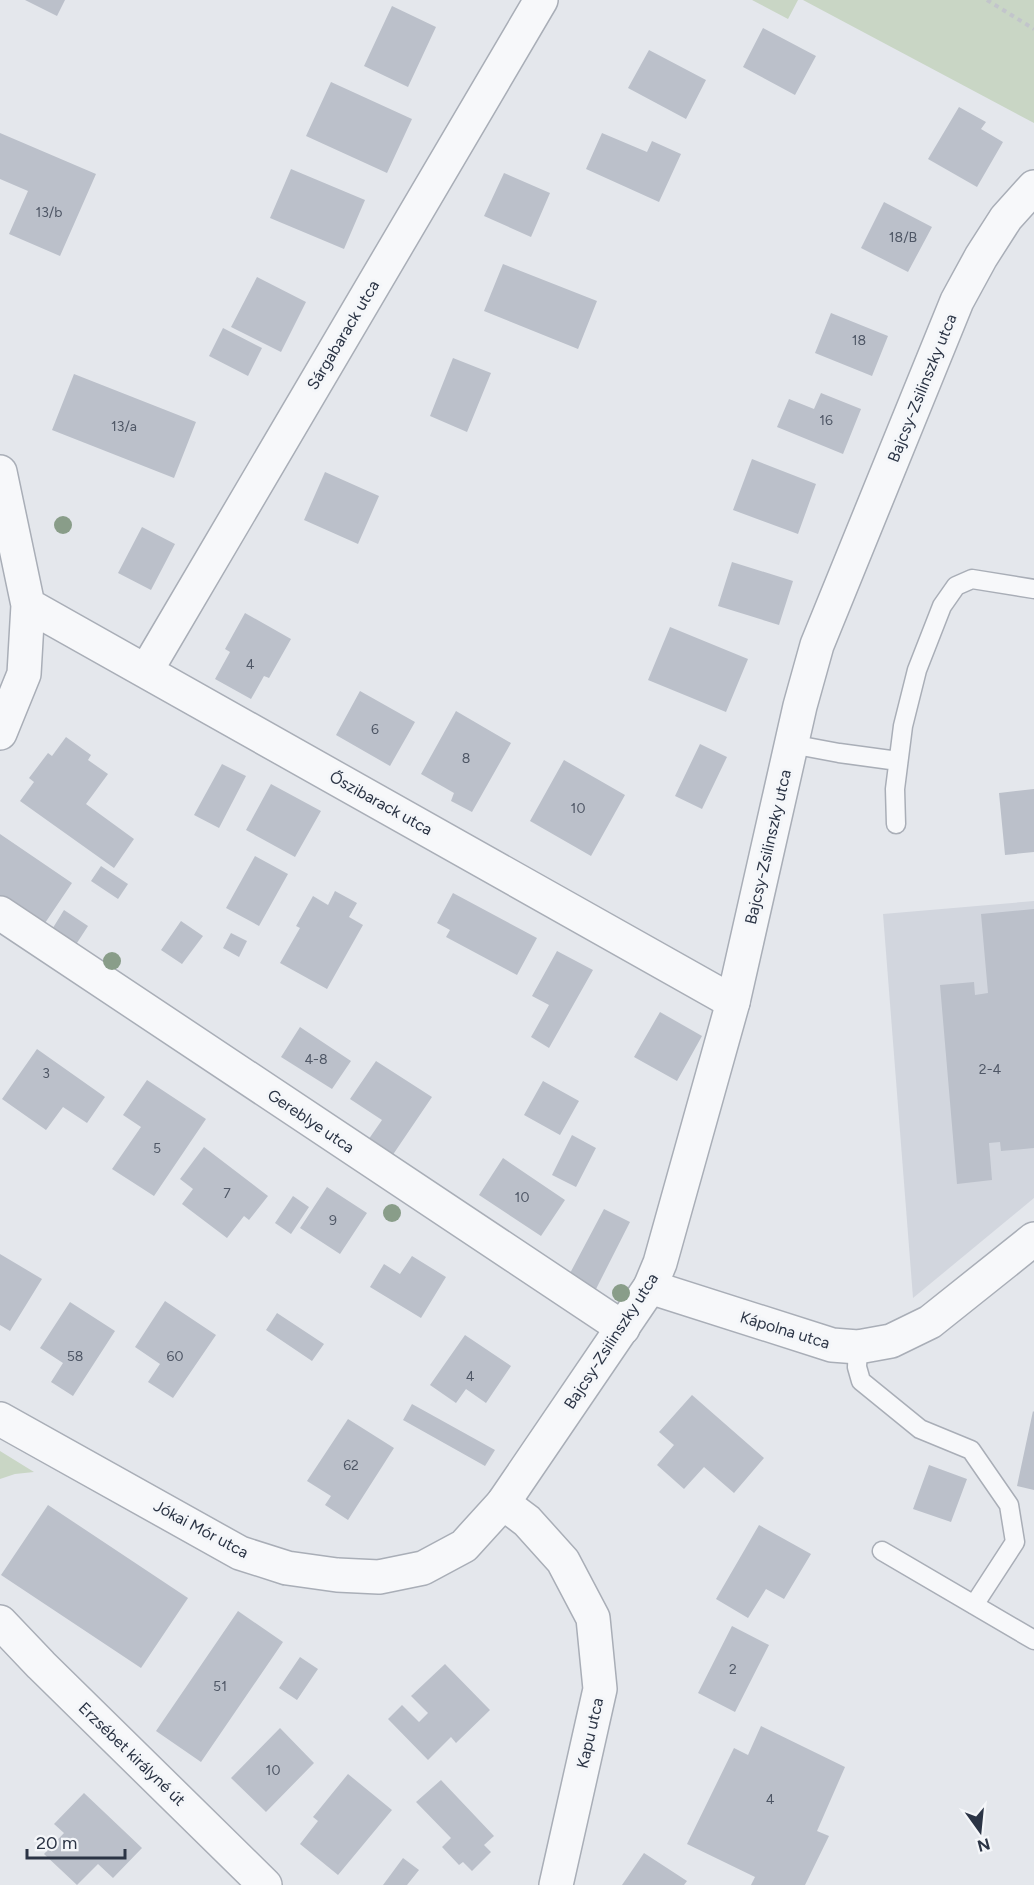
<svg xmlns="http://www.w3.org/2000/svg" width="1034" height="1885" viewBox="0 0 1034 1885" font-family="Figtree,sans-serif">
	<rect width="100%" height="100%" fill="#e4e7ec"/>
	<path fill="#d2d6de" d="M1034,901V1198L913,1298L883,914Z"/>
	<path fill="#c9d6c5" d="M752,0H798L788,19Z
		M803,0H1034V123Z
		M0,1451L34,1472L15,1474L0,1479Z"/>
	<path fill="#bbc0ca" d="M25,0H65L57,16Z
		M392,6L436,27L408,87L364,66Z
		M763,28L816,56L795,95L743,67Z
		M649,50L706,80L686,119L628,88Z
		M331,82L412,119L387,173L306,136Z
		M959,107L986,122L981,129L1003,142L977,187L928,159Z
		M0,133L96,174L60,256L9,234L28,191L0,179Z
		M602,133L647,152L652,141L681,154L659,202L586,169Z
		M291,169L365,200L344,249L270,218Z
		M504,173L550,193L531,237L484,216Z
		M884,202L932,227L908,272L861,248Z
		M503,264L597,301L578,349L484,311Z
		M257,277L306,302L281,352L231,327Z
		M831,313L888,336L872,376L815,353Z
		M223,328L262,348L248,376L209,356Z
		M453,358L491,373L467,432L430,416Z
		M74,374L196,422L174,478L52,430Z
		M821,393L861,409L843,454L777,427L789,399L814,409Z
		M752,459L816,484L798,534L733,510Z
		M325,472L379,496L358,544L304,520Z
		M142,527L175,544L151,590L118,573Z
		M732,562L793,581L779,625L718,606Z
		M245,613L291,639L269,678L264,676L251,699L215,679L230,652L225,649Z
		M670,627L748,659L726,712L648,680Z
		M360,691L415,722L390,766L336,735Z
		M456,711L511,743L472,812L451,801L454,793L421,774Z
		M66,737L91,755L88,760L108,774L86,804L134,839L114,868L20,801L34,782L29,778L48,753L52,756Z
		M700,744L727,757L702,809L675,796Z
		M564,760L625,795L591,856L530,821Z
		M222,764L246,776L219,828L194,815Z
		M271,784L321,811L295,857L246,830Z
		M1034,789V852L1005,855L999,793Z
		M0,834L72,883L43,926L0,896Z
		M255,856L288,874L259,926L226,908Z
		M101,866L128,884L118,899L91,881Z
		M335,891L357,903L349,917L363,925L327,989L280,963L300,928L296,926L313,896L328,905Z
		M453,893L537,938L517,975L446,937L450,930L437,923Z
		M1034,909V1148L1001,1151L1000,1142L989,1143L992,1180L957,1184L940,985L974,982L975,995L988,993L981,914Z
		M64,910L88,926L75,946L51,931Z
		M181,921L203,936L182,964L161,950Z
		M231,933L247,941L239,957L223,948Z
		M557,951L593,970L549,1048L531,1037L549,1005L532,996Z
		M660,1012L702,1036L677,1081L634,1057Z
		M300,1027L351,1061L332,1089L281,1057Z
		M37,1049L105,1097L87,1123L63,1107L46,1130L2,1099Z
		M376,1061L432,1097L390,1159L366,1143L382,1120L350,1099Z
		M147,1080L206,1119L154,1196L112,1169L141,1127L123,1115Z
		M543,1081L579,1101L560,1135L524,1115Z
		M572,1135L596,1148L576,1187L552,1175Z
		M204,1147L268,1196L249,1220L244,1216L227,1238L182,1204L193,1189L180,1179Z
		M503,1158L565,1200L541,1236L479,1195Z
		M327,1187L367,1213L340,1254L300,1228Z
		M293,1196L309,1207L291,1234L275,1223Z
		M604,1209L630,1222L595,1291L568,1277Z
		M0,1254L42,1279L10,1331L0,1325Z
		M412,1256L446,1277L421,1318L370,1287L384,1264L400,1274Z
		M165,1301L216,1335L173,1398L148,1382L160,1364L135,1347Z
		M70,1302L115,1331L73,1396L51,1382L63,1363L40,1348Z
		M277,1313L324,1344L312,1361L266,1330Z
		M465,1335L511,1366L486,1403L466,1389L456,1403L430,1385Z
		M692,1395L764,1458L734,1493L704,1467L684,1489L657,1465L674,1445L659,1432Z
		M412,1404L495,1450L485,1466L403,1420Z
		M1033,1411L1034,1412V1490L1017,1486Z
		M348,1419L394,1448L348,1520L325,1505L331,1496L307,1481Z
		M929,1465L967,1479L951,1522L913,1509Z
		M48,1505L188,1598L141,1668L1,1575Z
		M759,1525L811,1554L784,1599L766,1589L748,1618L716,1599Z
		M238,1611L283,1642L201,1762L156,1731Z
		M732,1626L769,1645L735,1712L698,1693Z
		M300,1657L318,1669L297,1700L279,1688Z
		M445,1664L490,1710L456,1743L451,1737L428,1760L388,1719L402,1705L419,1722L428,1713L411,1696Z
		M761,1726L845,1767L817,1831L829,1836L805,1885H751L755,1877L687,1844L734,1748L748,1755Z
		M280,1728L314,1763L266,1812L231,1778Z
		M348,1774L392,1810L338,1875L300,1844L318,1821L313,1817Z
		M441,1780L494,1836L484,1845L491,1852L472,1871L463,1862L459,1865L442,1847L451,1838L416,1802Z
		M84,1793L142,1848L113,1878L98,1864L77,1885L44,1854L64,1833L54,1824Z
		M644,1853L687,1881L684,1885H622Z
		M403,1858L419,1870L407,1885H383Z"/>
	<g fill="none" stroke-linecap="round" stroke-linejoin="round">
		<defs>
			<path id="service" d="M791,744L839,753L898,761
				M896,824L895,789L903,726L917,670L942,606L956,586L972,579L1034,589
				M858,1347L857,1367L861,1381L920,1429L971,1450L1009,1505L1015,1542L974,1605
				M882,1551L1034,1640"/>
			<path id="minor" d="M0,472L28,605L24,674L0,733
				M28,605L733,1002
				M146,671L541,0
				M0,913L623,1328
				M650,1287L832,1345L858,1347L891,1341L930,1322L1034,1239
				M503,1503L527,1521L563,1561L593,1618L600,1689L556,1885
				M0,1622L41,1665L265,1885"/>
			<path id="tertiary" d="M0,1419L240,1553L287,1568L337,1575L379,1577L423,1568L464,1546L503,1503L650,1287L660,1263L733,1002L800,706L817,645L957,301L981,257L1006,218L1034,187"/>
		</defs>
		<use href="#service" stroke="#a9aeb7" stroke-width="21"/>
		<use href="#minor" stroke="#a9aeb7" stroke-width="36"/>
		<use href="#tertiary" stroke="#a9aeb7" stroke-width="36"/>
		<path stroke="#c2c5cb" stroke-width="4" stroke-dasharray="4.5 4.5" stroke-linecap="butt" d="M987,0L1034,29"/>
		<use href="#service" stroke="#f7f8fa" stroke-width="18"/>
		<use href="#minor" stroke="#f7f8fa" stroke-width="33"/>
		<use href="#tertiary" stroke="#f7f8fa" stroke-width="33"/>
	</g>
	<g fill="#899d89">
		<circle cx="63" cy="525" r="9"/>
		<circle cx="112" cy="961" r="9"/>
		<circle cx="392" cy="1213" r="9"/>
		<circle cx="621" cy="1293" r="9"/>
	</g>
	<g text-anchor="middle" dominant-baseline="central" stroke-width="6" stroke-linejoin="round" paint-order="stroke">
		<g font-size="14" fill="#4f5766">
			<text x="49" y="212">13/b</text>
			<text x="903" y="237">18/B</text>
			<text x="859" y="340">18</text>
			<text x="826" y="420">16</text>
			<text x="124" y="426">13/a</text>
			<text x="250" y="664">4</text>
			<text x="375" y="729">6</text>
			<text x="466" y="758">8</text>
			<text x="578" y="808">10</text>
			<text x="316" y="1059">4-8</text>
			<text x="990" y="1069">2-4</text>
			<text x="46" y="1073">3</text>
			<text x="157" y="1148">5</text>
			<text x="227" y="1193">7</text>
			<text x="522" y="1197">10</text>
			<text x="333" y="1220">9</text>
			<text x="75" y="1356">58</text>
			<text x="175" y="1356">60</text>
			<text x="470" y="1376">4</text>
			<text x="351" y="1465">62</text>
			<text x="733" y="1669">2</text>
			<text x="220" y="1686">51</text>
			<text x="273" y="1770">10</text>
			<text x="770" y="1799">4</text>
		</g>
		<g font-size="16" fill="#2b3445" stroke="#f4f6f9">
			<text transform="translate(343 335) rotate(-59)">Sárgabarack utca</text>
			<text transform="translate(922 388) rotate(-68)">Bajcsy-Zsilinszky utca</text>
			<text transform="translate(381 803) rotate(29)">Őszibarack utca</text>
			<text transform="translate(768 847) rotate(-77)">Bajcsy-Zsilinszky utca</text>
			<text transform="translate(311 1121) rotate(34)">Gereblye utca</text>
			<text transform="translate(785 1330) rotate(17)">Kápolna utca</text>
			<text transform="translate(611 1341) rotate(-57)">Bajcsy-Zsilinszky utca</text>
			<text transform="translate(201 1529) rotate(28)">Jókai Mór utca</text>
			<text transform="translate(590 1733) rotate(-77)">Kapu utca</text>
			<text transform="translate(132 1754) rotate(44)">Erzsébet királyné út</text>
		</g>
	</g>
	<g transform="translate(980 1831) rotate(165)" stroke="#f4f6f9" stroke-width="4.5" paint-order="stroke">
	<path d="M0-4.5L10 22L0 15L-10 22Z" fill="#2b3445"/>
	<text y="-9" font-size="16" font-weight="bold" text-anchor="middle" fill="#2b3445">N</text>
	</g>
	<path d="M27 1849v9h98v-9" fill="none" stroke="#2b3445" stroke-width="3"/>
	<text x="36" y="1849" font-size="18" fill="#2b3445" stroke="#f4f6f9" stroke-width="4.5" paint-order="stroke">20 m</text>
</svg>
